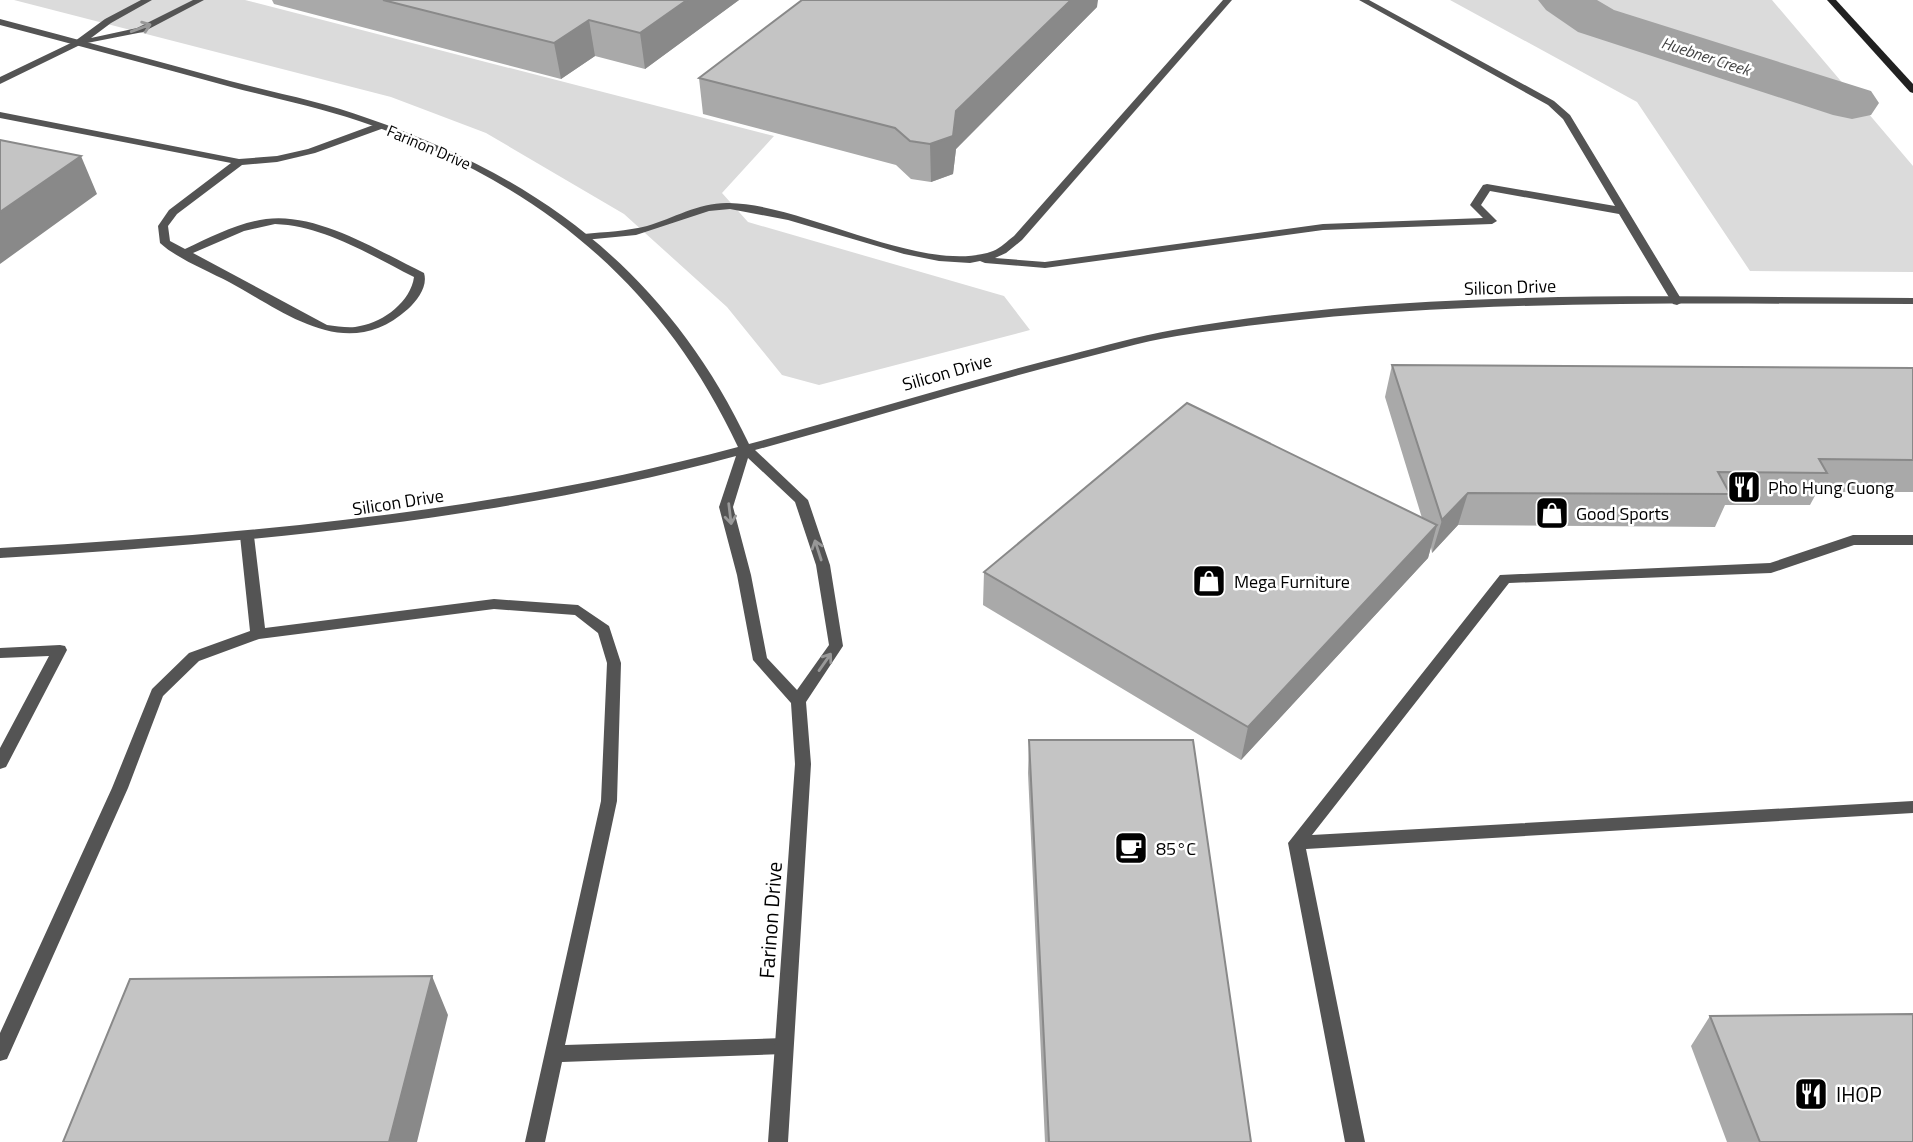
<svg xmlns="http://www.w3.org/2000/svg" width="1913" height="1142" viewBox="0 0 1913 1142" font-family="'Titillium Web',sans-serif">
	<rect width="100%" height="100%" fill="#fff"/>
	<path fill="#dbdbdb" d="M14,0H245L774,136L722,193L748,222L1004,296L1030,330L819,385L782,375L727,307L624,214L486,133L391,97Z
		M1450,0H1772L1913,166V272L1750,271L1637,102Z"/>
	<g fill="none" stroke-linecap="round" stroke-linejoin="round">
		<path fill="#a2a2a2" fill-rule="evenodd" d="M1538,0H1597L1614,10L1871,91L1879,103L1871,115L1852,119L1833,115L1578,32L1546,10Z"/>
		<path fill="#545454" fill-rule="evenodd" d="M141,0H152L111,23L91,38L137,28L193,0H204L143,32L82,44L0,84V77L75,41L105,19Z
			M1223,0H1232L1022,240L1006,253L995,258L1045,262L1323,224L1483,218L1470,205L1483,185L1487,184L1615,206L1563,119L1548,105L1359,0H1369L1554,101L1570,115L1683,302L1677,305L1673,304L1619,214L1490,191L1481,205L1497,221L1492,224L1323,230L1045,268L985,263L980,261L970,263L939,261L904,254L788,220L730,209L709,211L636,235L584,240L579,237L584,234C605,232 627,231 647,226C674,218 700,202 729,203C804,204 925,276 993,251C1001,248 1007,241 1014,236Z
			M0,112L239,159L277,156L308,149L376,124H384V128L315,153L277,162L242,165L177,214L168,226L170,241L185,249C211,237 237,223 266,219C317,212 379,251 424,273C428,286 418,300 408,309C347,364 286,313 229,282C208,271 176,258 160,243L158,226L169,210L231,163L0,118ZM275,224C325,226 370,255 414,277C411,301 384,322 360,326C350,329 338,326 327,325L193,253L244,231Z
			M247,531L254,536L265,628L494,599L578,605L609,626L621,663L617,801L565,1045L784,1038L790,1040L793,1046L790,1052L784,1054L562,1062L545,1142H525L601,801L607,663L598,633L575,615L494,609L259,639L199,661L163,696L128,788L7,1059L0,1061V1033L112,788L152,689L189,653L250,631L240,536Z
			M1853,535H1913V545H1854L1771,573L1509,583L1312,835L1913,801V813L1306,849L1365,1142H1345L1288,843L1500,575L1770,563Z
			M60,645L65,646L67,650L6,767L0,769V748L49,656L0,658V648Z"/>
		<path fill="#545454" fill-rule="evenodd" d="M0,19C77,39 153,60 230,81C275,93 323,102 367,118C542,178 669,275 749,444C856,415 962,382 1069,355C1104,346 1138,336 1173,330C1417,287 1667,297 1913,298V304C1667,304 1420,297 1177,336C1140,342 1104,353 1068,362C963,389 860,422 755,450L808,500L830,565L843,646L806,702L811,764L788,1142H768L795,764L791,703L753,660L737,575L719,507L736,456C495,521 248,543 0,558V548C249,534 496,512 738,447C660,280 532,179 359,121C317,107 273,98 231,87C154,66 77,45 0,25ZM748,458L795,502L816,565L829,645L797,690L767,658L751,575L733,507Z"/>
		<path fill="#212121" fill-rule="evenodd" d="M1827,0H1836L1913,84V93L1910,92Z"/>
	</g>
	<path fill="#a9a9a9" d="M272,0H739L645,69L595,56L561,79L274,4Z
		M1097,7L956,149L953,174L931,182L911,179L896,165L703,114L699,78Z
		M1392,365L1913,368V492H1817L1810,505H1725L1715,527L1458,525L1432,553L1431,547L1428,558L1241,760L983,605L984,572L1422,518L1385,397Z
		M1029,740L1251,1142H1045L1028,773Z
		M1710,1016L1913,1142H1727L1691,1046Z"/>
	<path fill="#898989" d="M687,0H739L645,69L640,33Z
		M1071,0H1098L1097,7L956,149L953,174L931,182L930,144L956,111Z
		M589,20L595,56L561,79L554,43Z
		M81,156L97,194L0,264V212Z
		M1468,493L1458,525L1432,553L1442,520Z
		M1437,525L1428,558L1241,760L1248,727Z
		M432,976L448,1015L417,1142H389Z"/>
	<path fill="#c4c4c4" stroke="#898989" stroke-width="2" d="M383,0H687L640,33L589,20L554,43Z
		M802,0H1071L956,111L953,136L930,144L910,141L895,128L699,78Z
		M0,140L81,156L0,212Z
		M1392,365L1913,368V460L1819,459L1827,473L1718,472L1730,494L1468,493L1442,520Z
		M1187,403L1437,525L1248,727L984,572Z
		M1029,740H1193L1251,1142H1049Z
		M432,976L389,1142H63L130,979Z
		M1913,1014V1142H1760L1710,1016Z"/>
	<defs><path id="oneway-shaft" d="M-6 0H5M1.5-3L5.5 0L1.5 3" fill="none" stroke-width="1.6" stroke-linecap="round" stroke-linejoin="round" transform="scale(1.75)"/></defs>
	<g stroke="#989898">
		<use href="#oneway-shaft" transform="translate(141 28) rotate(-20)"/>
		<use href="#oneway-shaft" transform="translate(730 514) rotate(83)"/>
		<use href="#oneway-shaft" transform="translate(818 550) rotate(-108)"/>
		<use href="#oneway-shaft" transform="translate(825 662) rotate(-55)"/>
	</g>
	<defs>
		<symbol id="restaurant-square" viewBox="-11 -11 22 22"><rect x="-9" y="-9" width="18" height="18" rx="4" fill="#000" stroke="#fff"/><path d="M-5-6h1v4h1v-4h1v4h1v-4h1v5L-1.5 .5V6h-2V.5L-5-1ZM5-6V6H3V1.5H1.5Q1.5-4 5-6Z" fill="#fff"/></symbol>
		<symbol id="shop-square" viewBox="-11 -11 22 22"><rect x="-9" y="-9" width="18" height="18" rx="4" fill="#000" stroke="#fff"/><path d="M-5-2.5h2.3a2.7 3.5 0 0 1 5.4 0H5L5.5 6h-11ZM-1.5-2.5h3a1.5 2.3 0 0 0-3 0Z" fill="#fff"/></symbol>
		<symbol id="cafe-square" viewBox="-11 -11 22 22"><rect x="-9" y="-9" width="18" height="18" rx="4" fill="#000" stroke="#fff"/><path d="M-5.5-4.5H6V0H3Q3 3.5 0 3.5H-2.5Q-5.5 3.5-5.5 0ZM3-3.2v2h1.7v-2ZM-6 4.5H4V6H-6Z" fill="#fff"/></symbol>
	</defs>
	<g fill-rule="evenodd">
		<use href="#restaurant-square" x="1725" y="468" width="38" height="38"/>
		<use href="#shop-square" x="1533" y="494" width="38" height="38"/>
		<use href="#shop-square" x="1190" y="562" width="38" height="38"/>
		<use href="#cafe-square" x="1112" y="829" width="38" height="38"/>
		<use href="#restaurant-square" x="1792" y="1075" width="38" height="38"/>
	</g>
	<g text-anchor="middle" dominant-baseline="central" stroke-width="5" stroke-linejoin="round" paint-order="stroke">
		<g font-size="16" font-style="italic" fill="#434343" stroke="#fff">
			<text transform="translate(1706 56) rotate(18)">Huebner Creek</text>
		</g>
		<g font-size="16" fill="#000" stroke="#fff">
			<text transform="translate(429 147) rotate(23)">Farinon Drive</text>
		</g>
		<g font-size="18" fill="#000" stroke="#fff">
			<text transform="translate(1510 287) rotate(-2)">Silicon Drive</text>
			<text transform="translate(947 372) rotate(-16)">Silicon Drive</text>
			<text transform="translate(398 502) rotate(-9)">Silicon Drive</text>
		</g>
		<g font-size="18" fill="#000" stroke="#fff" text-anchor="start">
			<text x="1768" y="487">Pho Hung Cuong</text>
			<text x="1576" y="513">Good Sports</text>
			<text x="1234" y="581">Mega Furniture</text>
			<text x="1156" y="848">85°C</text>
		</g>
		<g font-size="21" fill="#000" stroke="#fff">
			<text transform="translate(770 920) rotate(-86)">Farinon Drive</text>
		</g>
		<g font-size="21" fill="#000" stroke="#fff" text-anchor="start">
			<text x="1836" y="1094">IHOP</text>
		</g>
	</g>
</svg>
